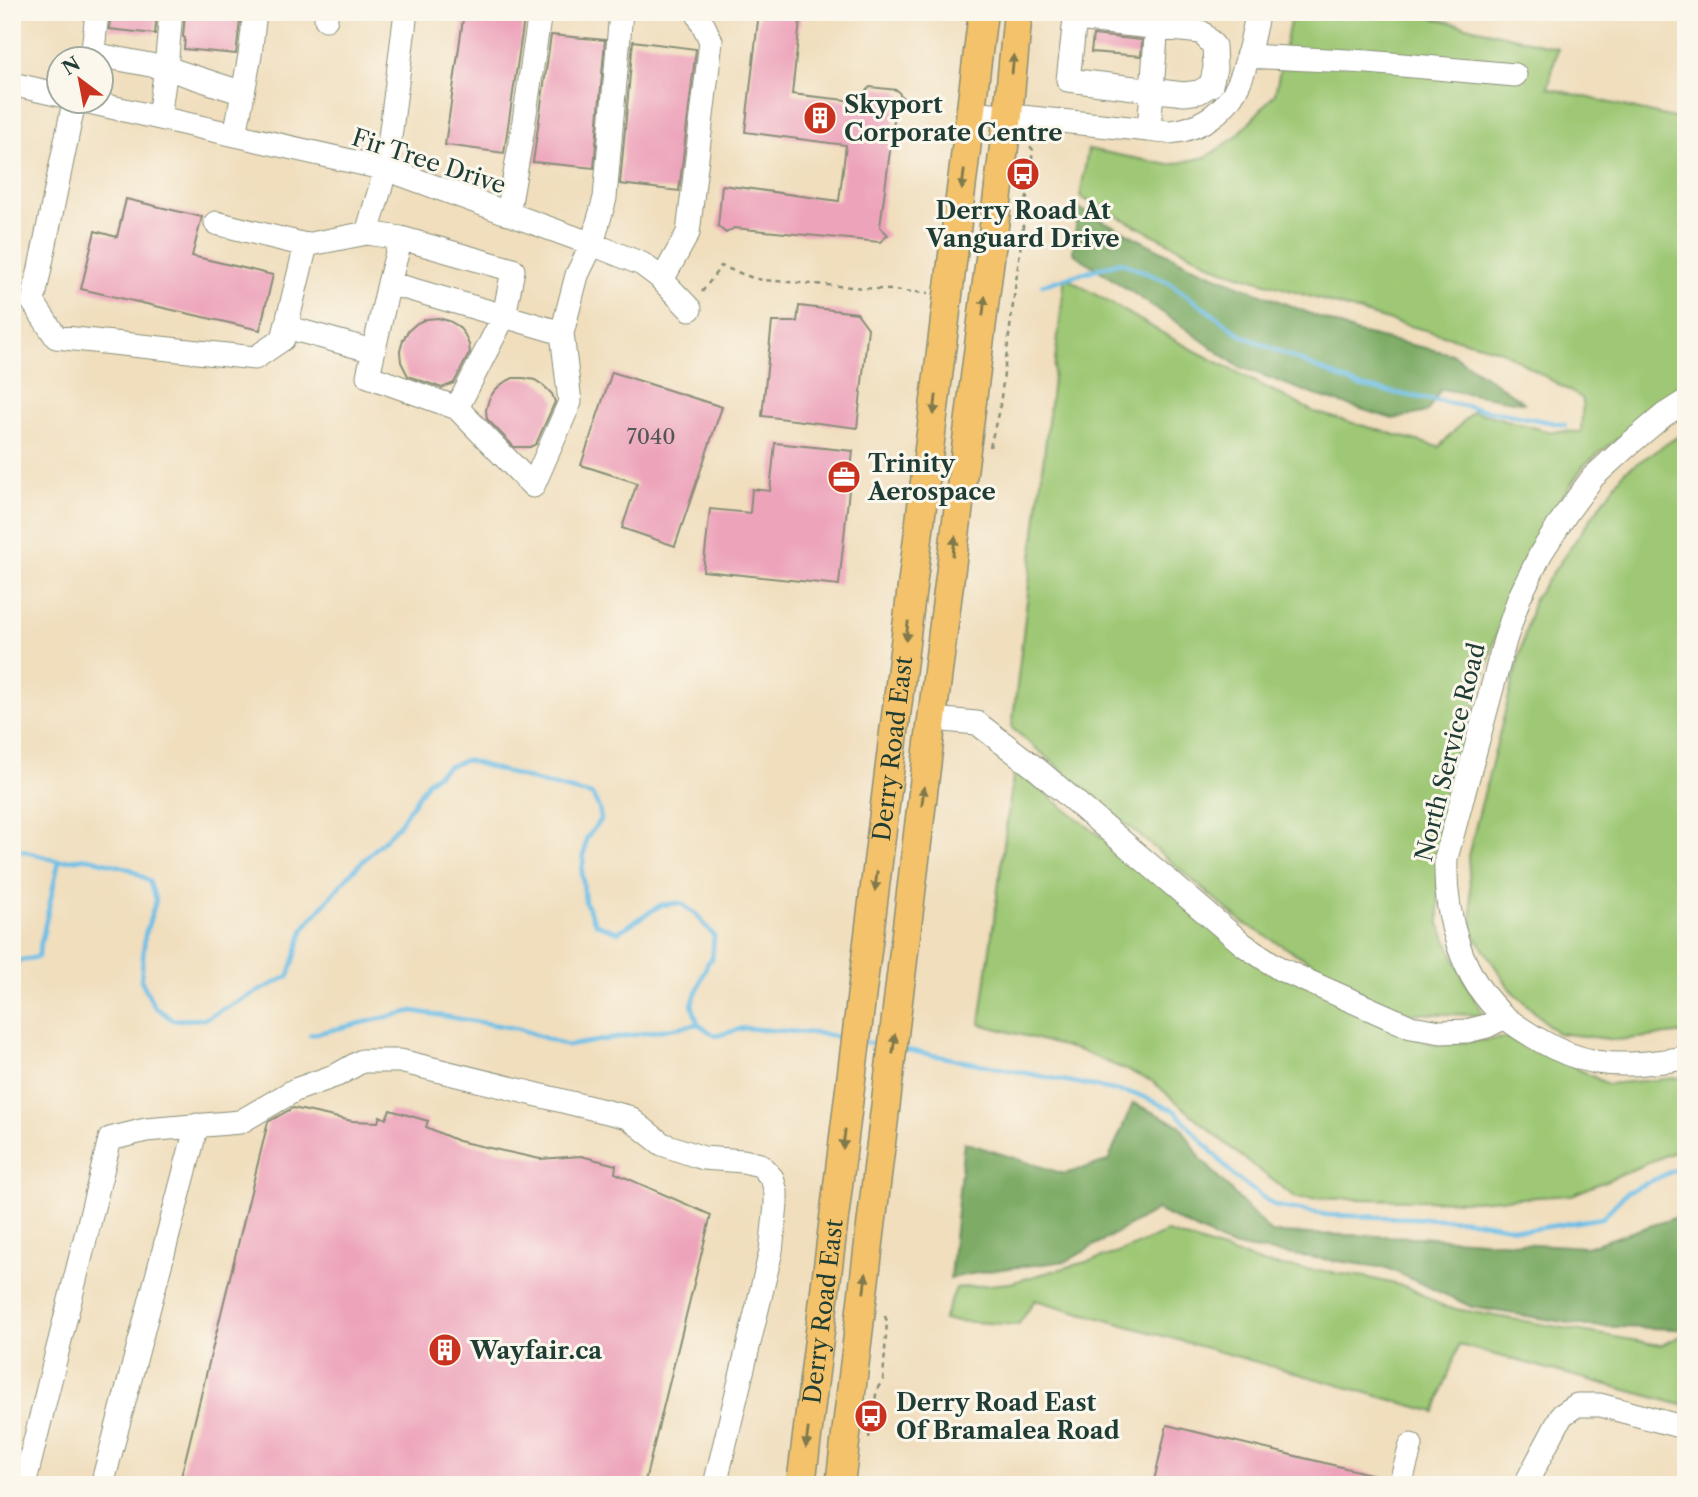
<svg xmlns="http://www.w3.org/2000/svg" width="1698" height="1497" viewBox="0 0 1698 1497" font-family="'Libre Caslon Text',serif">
	<rect width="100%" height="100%" fill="#fbf7ec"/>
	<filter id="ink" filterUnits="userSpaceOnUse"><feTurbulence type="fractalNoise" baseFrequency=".0143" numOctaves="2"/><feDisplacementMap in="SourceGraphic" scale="14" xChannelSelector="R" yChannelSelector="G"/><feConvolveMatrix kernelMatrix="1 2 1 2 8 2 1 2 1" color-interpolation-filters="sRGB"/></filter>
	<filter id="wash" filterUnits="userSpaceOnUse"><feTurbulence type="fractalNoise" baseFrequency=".00686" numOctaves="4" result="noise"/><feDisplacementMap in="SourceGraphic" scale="28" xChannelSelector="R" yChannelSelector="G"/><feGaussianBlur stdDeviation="1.57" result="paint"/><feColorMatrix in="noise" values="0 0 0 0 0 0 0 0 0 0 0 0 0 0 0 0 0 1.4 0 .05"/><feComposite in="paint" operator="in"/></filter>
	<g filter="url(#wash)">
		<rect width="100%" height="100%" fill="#f0debd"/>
		<path fill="#9ec874" stroke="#5e8254" stroke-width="2" d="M1292,12H1407L1558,48L1548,88L1686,121V386L1584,465L1528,551L1496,636L1461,752L1438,860L1439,924L1470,991L1484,1015L1407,1013L1382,1004L1242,922L1012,728L1065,277L1182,344L1314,412L1439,447L1473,411L1547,431L1581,432L1583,399L1502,351L1377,317L1220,269L1080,197L1088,149L1169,165L1206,157L1236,137L1275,94Z
			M1686,431V1033L1617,1040L1557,1033L1510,989L1473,933L1468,856L1534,599L1624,472Z
			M1014,769L1114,847L1361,1016L1436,1045L1507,1038L1557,1058L1607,1084L1686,1077V1147L1572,1195L1472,1201L1296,1198L1232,1149L1152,1081L1081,1051L980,1024Z
			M1167,1232L1266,1264L1365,1277L1408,1287L1444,1307L1661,1345L1686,1334V1406L1459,1345L1435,1412L1035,1300L1018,1325L943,1320L956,1288L1010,1283L1118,1253Z"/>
		<path fill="#7eac66" stroke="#4e744d" stroke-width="2" d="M1078,208L1189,265L1358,333L1452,354L1525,403L1441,389L1427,412L1393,419L1312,394L1238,366L1178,323L1073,253Z
			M1133,1103L1180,1125L1201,1159L1271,1233L1415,1237L1586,1247L1680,1216L1686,1235V1320L1680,1329L1588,1326L1472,1307L1387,1268L1230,1246L1157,1210L1067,1261L993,1270L950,1278L964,1142L1064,1174L1108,1161Z"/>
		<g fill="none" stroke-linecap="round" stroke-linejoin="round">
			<path stroke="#6abde6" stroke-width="4.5" d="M1042,285L1121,262L1168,282L1243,336L1359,386L1565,425
				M12,848L59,861L89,858L130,869L149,881L156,900L145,935L141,980L154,1006L173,1020L204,1019L289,976L304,928L350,874L398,826L428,781L447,767L466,760L542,783L592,795L599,808L601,819L586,839L582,872L585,902L596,924L618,932L661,905L680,903L695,913L714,936L712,959L708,962L692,1004L698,1024L716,1036L744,1028L824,1034L845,1038
				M12,962L38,957L59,861
				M310,1035L413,1011L520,1029L567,1046L698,1024
				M864,1042L883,1045
				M902,1049L1139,1095L1175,1111L1235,1177L1275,1206L1327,1215L1468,1220L1527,1230L1602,1218L1627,1192L1686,1165"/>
		</g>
		<g id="blocks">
			<path fill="#eda4bb" d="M111,12H157L155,34L109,29Z
				M185,12H241L236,54L184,49L185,38L183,37Z
				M464,12L524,20L504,153L445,145Z
				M759,12H801L792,94L854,101L870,87L897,90L904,100L896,105L880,227L888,235L880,242L734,228L726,233L718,226L722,185L839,201L846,145L745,132Z
				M551,35L605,40L594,168L533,162Z
				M1093,35L1142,40L1141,56L1091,52Z
				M633,41L696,49L679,191L620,184Z
				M126,199L202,217L192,256L273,275L260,330L81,289L95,231L117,237Z
				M799,306L857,313L868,328L857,428L762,416L772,322H797Z
				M438,318L449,321L458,326L465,335L469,345L470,352L454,383L442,388L408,376L401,362L400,351L403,340L408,331L417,323L427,319Z
				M612,372L722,407L675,546L622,528L637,483L581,465Z
				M513,378H524L535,380L544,386L552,394L555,402L536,444L530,447H514L487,419L486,410L489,399L495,390L503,383Z
				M775,443L853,451L839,585L703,571L710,509L750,513L752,489L770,491Z
				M293,1108L352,1121L378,1122L380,1116L386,1119L390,1110L428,1121L426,1127L458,1141L540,1159L581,1156L616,1165L615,1173L711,1215L644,1485H179L268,1122Z
				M1167,1425L1387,1478L1386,1485H1153Z"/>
		</g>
	</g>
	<g filter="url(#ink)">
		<use href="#blocks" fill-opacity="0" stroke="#888e78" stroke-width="2"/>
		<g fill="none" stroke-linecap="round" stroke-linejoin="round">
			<defs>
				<path id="minor" d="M326,19V12
					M1075,19L1201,32L1214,46L1215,68L1211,85L1199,92L1184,94L1068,80L1075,19L1076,12
					M93,54L166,68L171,12
					M1247,56L1368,62L1515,75
					M92,60L97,12
					M12,84L60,95
					M243,93L250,55L255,12
					M74,102L33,302L56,337L255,358L283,339L306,245L216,223
					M89,102L386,169L592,244L642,264L658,276L690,309
					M972,112L1149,130C1156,131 1163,132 1170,132C1181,131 1192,128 1201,123C1245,101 1247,56 1258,12
					M159,117L166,68L243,93L235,135
					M1149,130L1156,37
					M508,214L522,134L540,12
					M367,233L386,169L406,12
					M306,245L367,233L401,238L513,270L504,316L389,283L401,238
					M662,280L688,233L711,41L697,12
					M389,283L368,376L457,408L533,486L570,402L562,333
					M286,327L373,351
					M1686,401L1664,415L1627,446L1593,477L1566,514L1541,553L1519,598L1505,640L1446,858C1444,915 1461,980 1506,1018C1516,1026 1529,1034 1541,1041C1558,1051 1576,1058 1596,1062C1626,1067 1656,1062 1686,1058
					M457,408L504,316L562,333L577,275L592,244L605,198L621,12
					M932,719L977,723L1038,770L1244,945L1280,969L1411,1027L1441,1032L1467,1031L1487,1026L1505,1017
					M24,1485L110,1139L146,1130L240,1122L295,1090L337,1075L362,1061H400L628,1117L662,1144L703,1158L743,1161L760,1165L772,1178L776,1192V1205L771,1251L715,1485
					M102,1485L197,1125
					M1400,1485L1411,1445
					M1525,1485L1562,1415L1577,1405H1600L1686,1428"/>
				<g id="major">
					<path id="s1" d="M801,1485L983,12"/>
					<path d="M840,1485L928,751L1008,115L1018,12"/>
				</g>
			</defs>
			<use href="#minor" stroke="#888e78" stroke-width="25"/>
			<use href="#major" stroke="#888e78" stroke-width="31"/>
			<path stroke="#888e78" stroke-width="2.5" stroke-dasharray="5 5" stroke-linecap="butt" d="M702,292L721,266L753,278L763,280L928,293
				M990,447L1000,405L1033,150L1026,141
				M869,1438L877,1389L883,1380L887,1321L883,1312"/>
			<use href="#minor" stroke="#fff" stroke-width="23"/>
			<use href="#major" stroke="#f4c26a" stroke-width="28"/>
		</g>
		<defs><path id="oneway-solid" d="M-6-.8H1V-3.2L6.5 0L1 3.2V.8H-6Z" transform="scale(1.75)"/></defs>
		<g fill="#7f794c">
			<use href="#oneway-solid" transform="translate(1013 64) rotate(-84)"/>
			<use href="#oneway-solid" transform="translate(963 180) rotate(97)"/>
			<use href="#oneway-solid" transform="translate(984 306) rotate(-83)"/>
			<use href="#oneway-solid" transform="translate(935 405) rotate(97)"/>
			<use href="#oneway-solid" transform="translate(954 546) rotate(-83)"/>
			<use href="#oneway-solid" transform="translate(907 631) rotate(97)"/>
			<use href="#oneway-solid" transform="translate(923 796) rotate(-83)"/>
			<use href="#oneway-solid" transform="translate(876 881) rotate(97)"/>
			<use href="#oneway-solid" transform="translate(894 1044) rotate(-83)"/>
			<use href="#oneway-solid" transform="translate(844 1139) rotate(97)"/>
			<use href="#oneway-solid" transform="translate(865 1283) rotate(-83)"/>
			<use href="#oneway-solid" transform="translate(807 1438) rotate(97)"/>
		</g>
	</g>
	<defs>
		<symbol id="building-disc" viewBox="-11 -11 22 22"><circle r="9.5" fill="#c8321e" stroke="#fbf7ec"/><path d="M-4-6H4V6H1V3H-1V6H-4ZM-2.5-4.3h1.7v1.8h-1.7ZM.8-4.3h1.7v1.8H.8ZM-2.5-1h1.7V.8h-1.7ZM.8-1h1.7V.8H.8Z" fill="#fff"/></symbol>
		<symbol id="bus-disc" viewBox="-11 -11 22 22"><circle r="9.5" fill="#c8321e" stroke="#fbf7ec"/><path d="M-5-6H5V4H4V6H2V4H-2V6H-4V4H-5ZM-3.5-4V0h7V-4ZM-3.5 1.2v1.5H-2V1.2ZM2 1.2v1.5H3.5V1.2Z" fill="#fff"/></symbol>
		<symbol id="office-disc" viewBox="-11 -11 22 22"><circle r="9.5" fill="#c8321e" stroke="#fbf7ec"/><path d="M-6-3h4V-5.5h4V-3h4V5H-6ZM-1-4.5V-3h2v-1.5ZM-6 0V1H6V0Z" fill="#fff"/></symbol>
	</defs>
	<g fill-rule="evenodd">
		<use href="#building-disc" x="801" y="99" width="38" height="38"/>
		<use href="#bus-disc" x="1004" y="155" width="38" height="38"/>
		<use href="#office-disc" x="825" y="458" width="38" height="38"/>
		<use href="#building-disc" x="426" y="1331" width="38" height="38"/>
		<use href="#bus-disc" x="852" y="1397" width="38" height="38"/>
	</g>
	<g text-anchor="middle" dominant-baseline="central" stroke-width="6" stroke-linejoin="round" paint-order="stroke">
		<g font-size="21" fill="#525756">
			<text x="651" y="436">7040</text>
		</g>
		<g font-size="24" font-weight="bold" fill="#1f3d34" stroke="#fbf7ec" text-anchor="start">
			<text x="844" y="104">Skyport<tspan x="844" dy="28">Corporate Centre</tspan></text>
			<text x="1023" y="210" text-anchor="middle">Derry Road At<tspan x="1023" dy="28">Vanguard Drive</tspan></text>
			<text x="868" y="463">Trinity<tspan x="868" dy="28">Aerospace</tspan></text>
			<text x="470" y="1350">Wayfair.ca</text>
			<text x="896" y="1402">Derry Road East<tspan x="896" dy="28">Of Bramalea Road</tspan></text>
		</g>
		<g font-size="24" fill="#1f3d34" stroke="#fbf7ec">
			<text transform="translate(429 161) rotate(18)">Fir Tree Drive</text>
			<text stroke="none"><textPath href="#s1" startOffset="742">Derry Road East</textPath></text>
			<text transform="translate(1450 752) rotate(-76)">North Service Road</text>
			<text stroke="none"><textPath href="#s1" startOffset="175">Derry Road East</textPath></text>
		</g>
	</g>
	<rect width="1698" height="1497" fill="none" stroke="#fbf7ec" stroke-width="42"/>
	<g transform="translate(80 80) rotate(328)"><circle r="33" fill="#fbf7ec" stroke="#a3ada2" stroke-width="2"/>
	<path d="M0-5L12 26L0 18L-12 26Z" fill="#c8321e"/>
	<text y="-10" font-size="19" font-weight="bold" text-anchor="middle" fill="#1f3d34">N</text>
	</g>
</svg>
